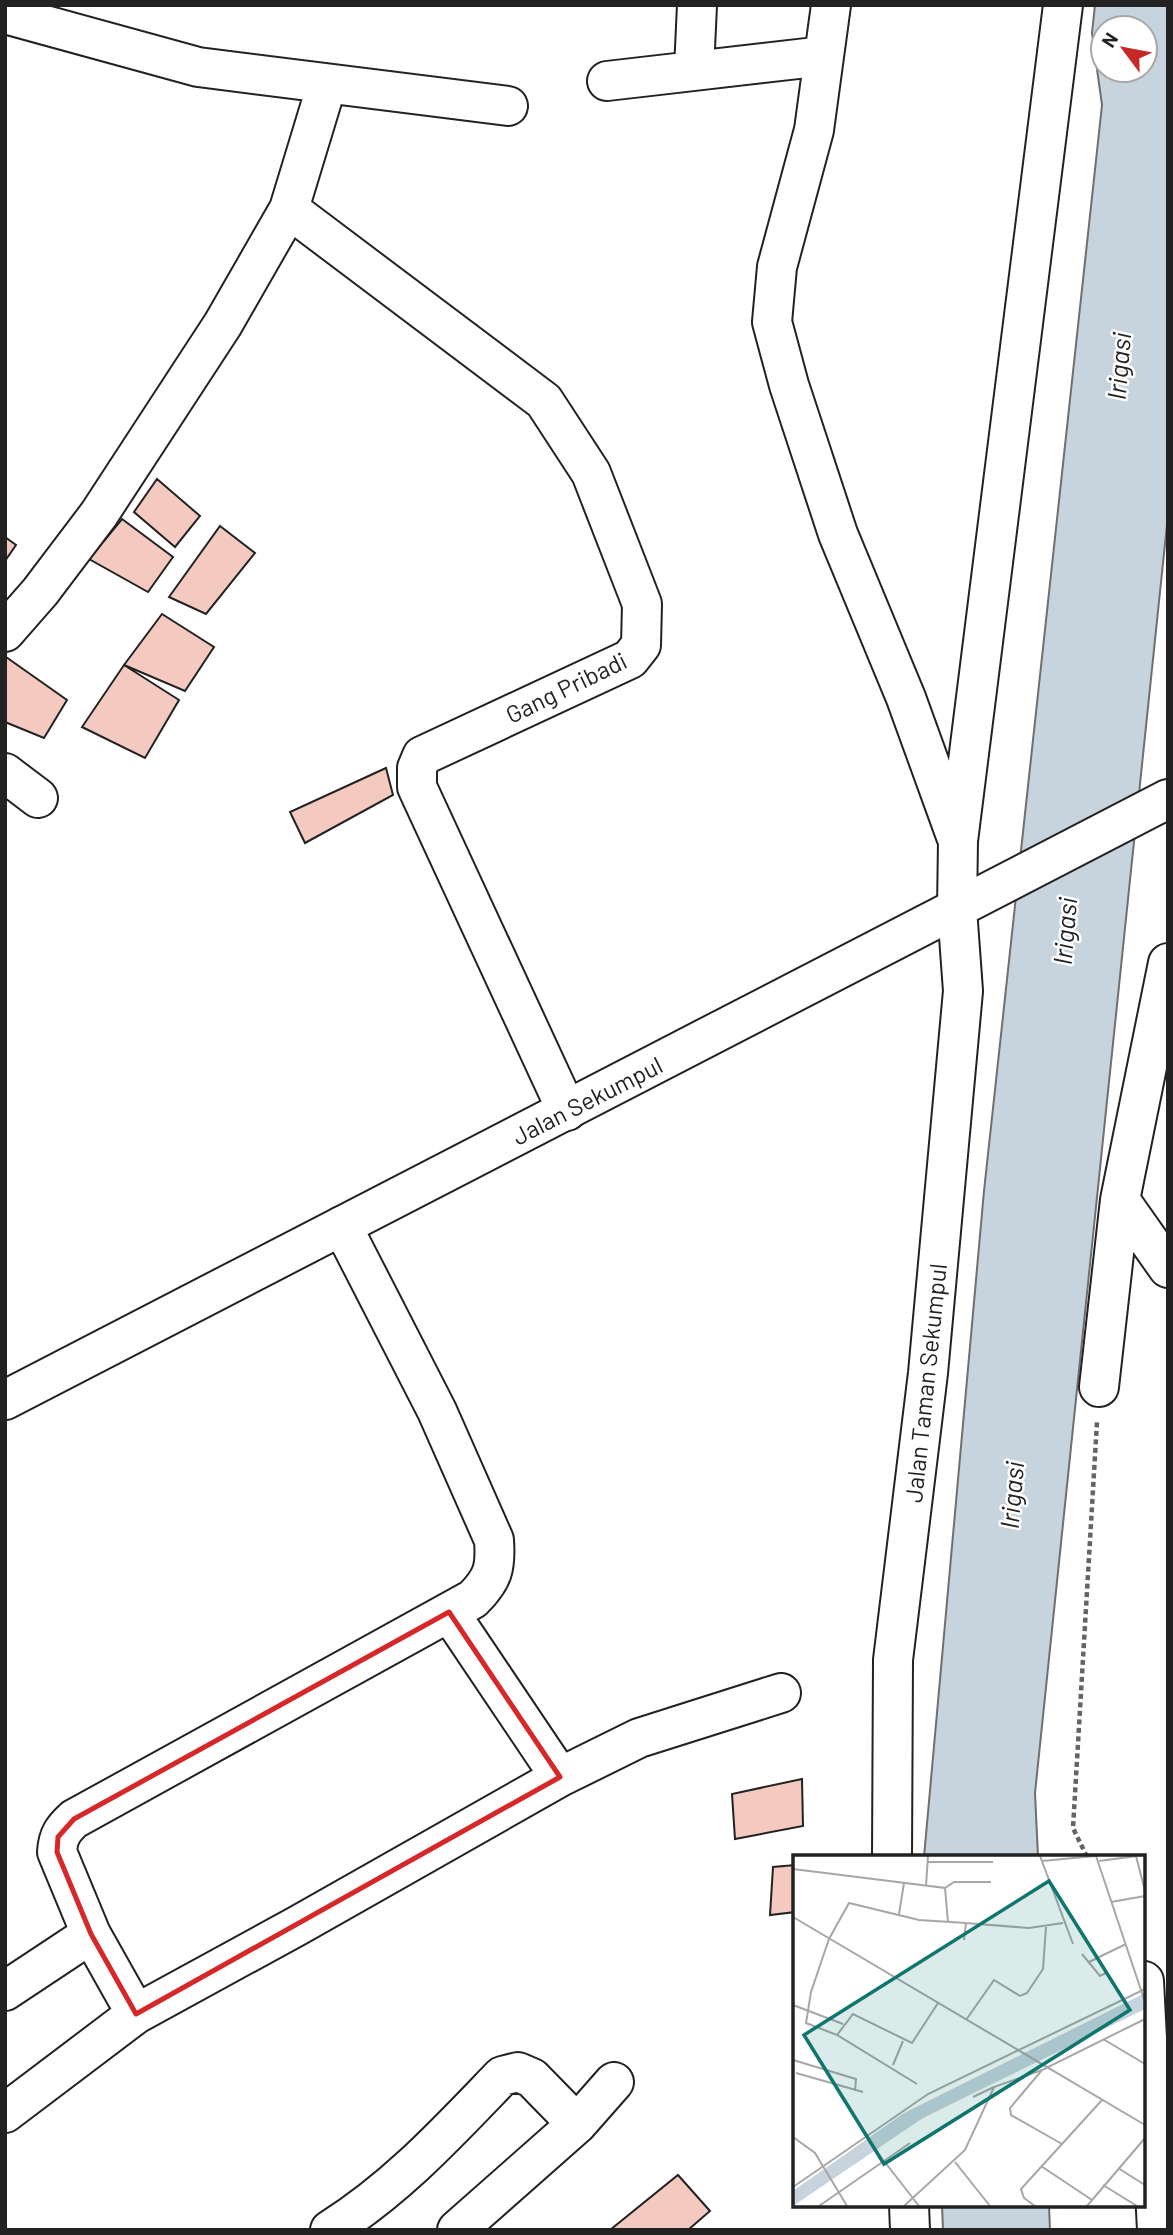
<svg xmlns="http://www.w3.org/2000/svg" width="1173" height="2235" viewBox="0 0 1173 2235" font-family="Barlow,sans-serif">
	<rect width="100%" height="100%" fill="#fff"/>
	<path fill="#c7d3dd" stroke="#6f6f6f" stroke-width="2" fill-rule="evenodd" d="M1095,5H1168V515L1035,1793L1038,1857H924L984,1191L1102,105L1092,33ZM1103,28H1145V70H1103Z
		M942,2205H1049L1050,2230H943Z"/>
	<path fill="#f3c9c0" stroke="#222" stroke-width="2" d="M157,479L200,516L175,547L134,512Z
		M122,519L173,557L148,592L89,559Z
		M220,526L255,553L206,614L169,597Z
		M5,537L16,545L5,561Z
		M162,614L214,647L185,691L124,665Z
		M6,657L67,700L44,738L5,722Z
		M124,665L179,700L145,758L82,727Z
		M386,768L393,795L305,843L290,812Z
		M802,1779L803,1826L735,1839L732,1794Z
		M795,1865V1912L770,1915L773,1867Z
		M678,2175L710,2211L688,2230H610Z"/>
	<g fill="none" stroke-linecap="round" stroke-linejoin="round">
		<defs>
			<path id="minor" d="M831,5L814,130L777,267L772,322L789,385L838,534L906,698L956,836
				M5,14L198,67L508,106
				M694,70L697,5
				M607,81L824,56
				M289,209L544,401L591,473L642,604L641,645L630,659L422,756L417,768V787L567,1111
				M5,632L40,592L99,514L223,324L289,209L327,84
				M5,773L38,798
				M1168,963L1120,1200L1168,1268
				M1099,1387L1120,1200
				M449,1612L560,1777
				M892,1857L893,1660L928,1373L963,991L957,909L958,841L1063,5
				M1144,1981L1157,2230
				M5,1991L91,1934
				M136,2014L91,1934L57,1852C58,1836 63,1829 74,1819L473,1599C493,1579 496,1568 494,1540L437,1411L342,1226
				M5,2113L136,2014L297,1926L560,1777L639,1738L781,1693
				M909,2205L910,2230
				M330,2230C397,2188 448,2132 502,2076L518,2072L532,2078L577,2124
				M457,2230L577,2124L614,2082"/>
			<path id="major" d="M5,1400L1168,799"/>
		</defs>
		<use href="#minor" stroke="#222" stroke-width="42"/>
		<use href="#major" stroke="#222" stroke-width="42"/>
		<path stroke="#646464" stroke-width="4.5" stroke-dasharray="5 3.5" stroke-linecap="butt" d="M1087,1857L1073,1828L1097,1422"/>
		<use href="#minor" stroke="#fff" stroke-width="38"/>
		<use href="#major" stroke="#fff" stroke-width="38"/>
	</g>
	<path fill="none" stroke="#d62828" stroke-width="5" stroke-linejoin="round" d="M449,1612L560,1777L136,2014L91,1934L57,1852L58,1837L74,1819Z"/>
	<g text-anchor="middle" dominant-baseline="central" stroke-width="5" stroke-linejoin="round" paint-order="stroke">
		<g font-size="24" fill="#222" stroke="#fff">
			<text transform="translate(566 687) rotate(-26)">Gang Pribadi</text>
			<text transform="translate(587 1100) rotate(-27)">Jalan Sekumpul</text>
			<text transform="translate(925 1383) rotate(-84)">Jalan Taman Sekumpul</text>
		</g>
		<g font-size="26" font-style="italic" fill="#222" stroke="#fff">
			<text transform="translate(1118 366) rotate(-85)">Irigasi</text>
			<text transform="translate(1064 931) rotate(-85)">Irigasi</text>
			<text transform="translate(1011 1495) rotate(-85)">Irigasi</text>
		</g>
	</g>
	<g transform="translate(793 1855)">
		<rect width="352" height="352" fill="#fff"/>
		<path d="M352,138V154L130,263L0,351V336L111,258Z" fill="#c7d3dd"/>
		<path fill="none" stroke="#a7a7a7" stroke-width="2" d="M247,1L280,89M303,1L352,147M343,1L352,36M249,6L302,1M306,6L344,1M135,7H200M0,14L152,33L155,67M133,31L135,1M152,33L161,27H198M318,47L352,41M106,59L111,28M0,62L352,270M171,85L173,68L236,73L270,68M289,99L307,121L313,118M296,107L333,89M0,150L50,169M173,165L201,125L227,141L234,138L250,114L253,72M44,180L60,159L119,188L145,148M310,184L352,209M0,205L63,224L62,236M100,210L110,186M3,218L70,237M124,229L44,180L13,168L18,137L36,84L56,48L126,65L173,68M180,242L201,232M0,282L22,298L54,351M269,289L218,260L217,253L249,215L352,164M91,306L126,351M162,307L197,351M248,311L299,345M325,313L352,330M310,330L344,351M0,332L135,239L352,134M26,351L117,288M111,351L172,295L201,232L249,215M242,351L231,343L228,334L309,245M294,351L352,283"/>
		<path fill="#0f766e" fill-opacity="0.15" stroke="#0f766e" stroke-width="3.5" d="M256,26L337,155L91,309L11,180Z"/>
		<rect width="352" height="352" fill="none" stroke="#222" stroke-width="3.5"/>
	</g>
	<rect width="1173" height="2235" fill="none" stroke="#222222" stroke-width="14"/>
	<g transform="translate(1124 49) rotate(302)"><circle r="33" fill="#ffffff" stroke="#a7a7a7" stroke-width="2"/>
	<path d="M0-5L12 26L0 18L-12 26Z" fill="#c62828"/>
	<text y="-10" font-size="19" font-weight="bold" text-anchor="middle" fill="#222222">N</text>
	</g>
</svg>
